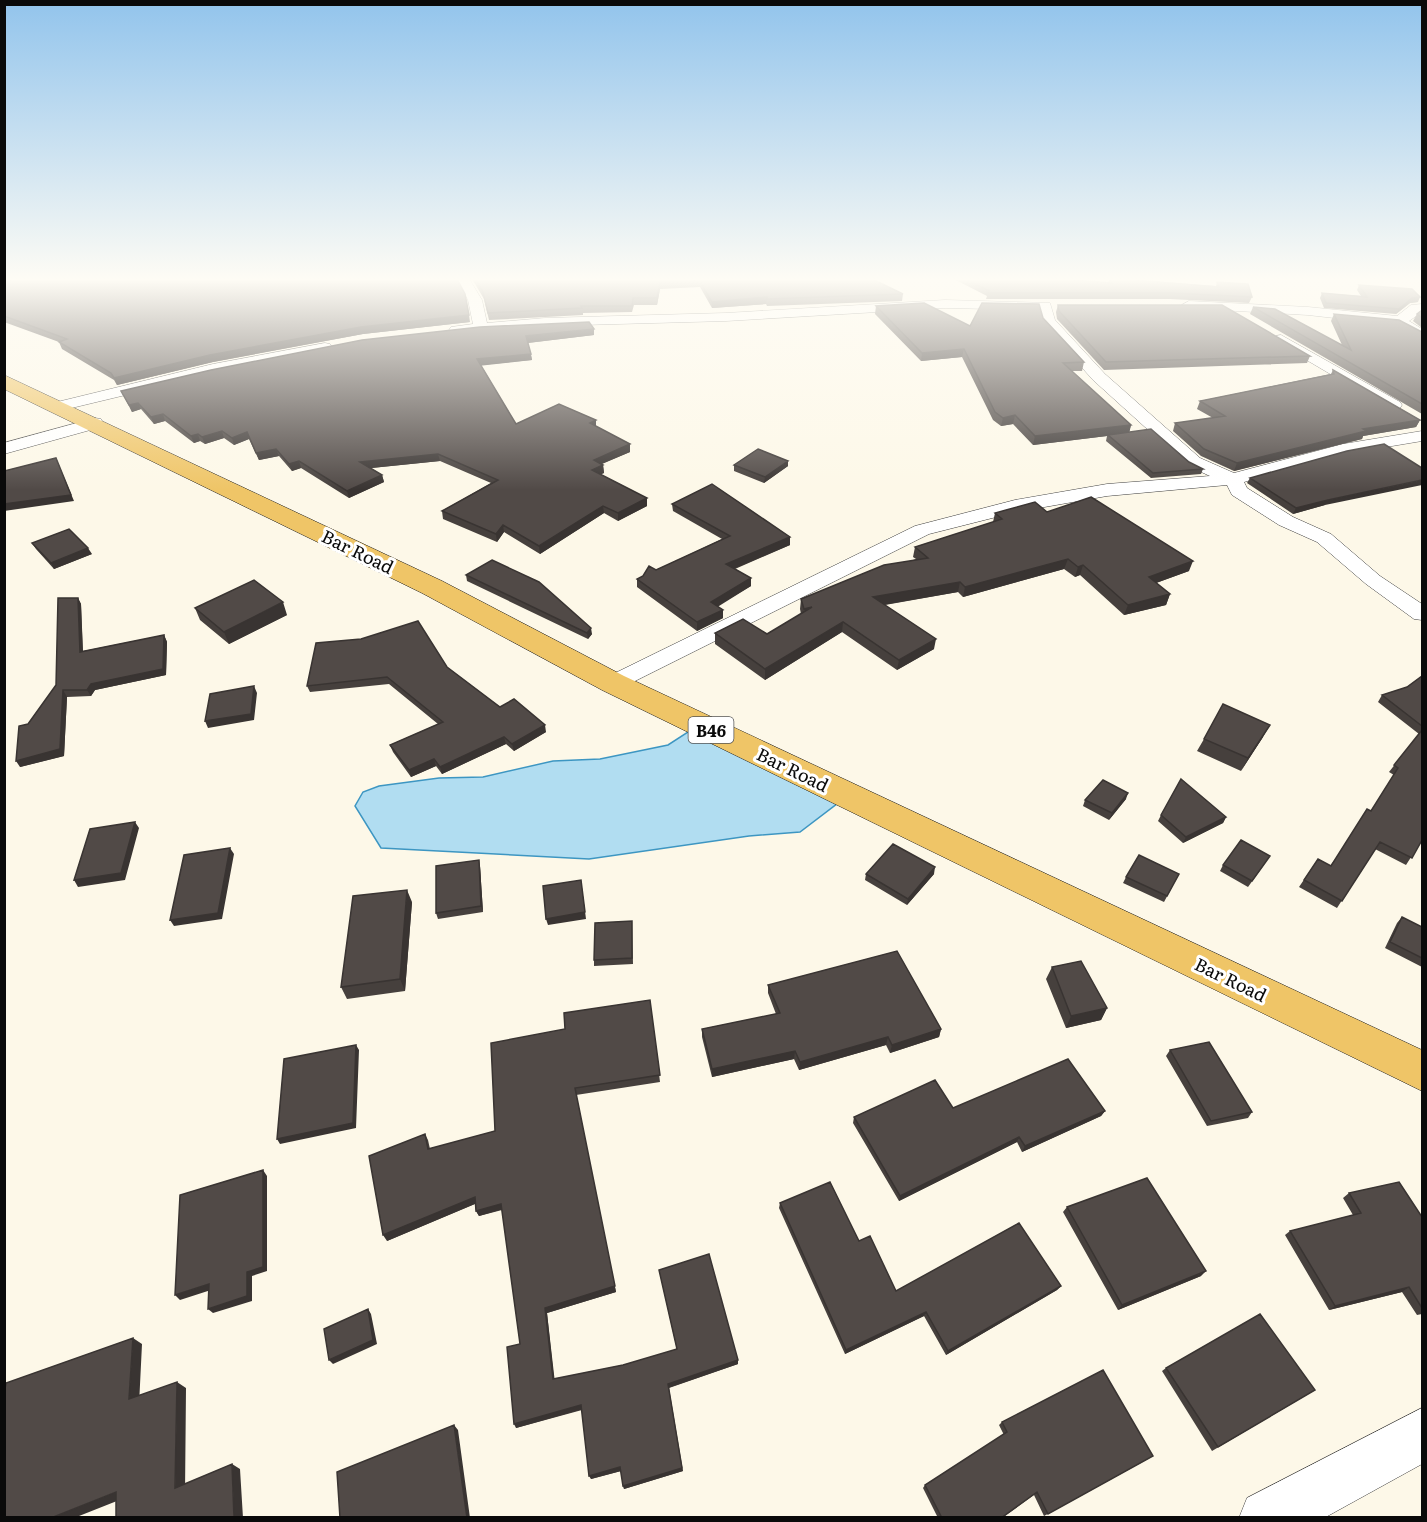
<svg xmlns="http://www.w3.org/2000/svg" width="1427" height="1522" viewBox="0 0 1427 1522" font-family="Literata,serif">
	<rect width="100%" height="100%" fill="#fdf8e8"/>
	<path fill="#b1ddf1" stroke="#3d96c2" stroke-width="1.5" d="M694,728L838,803L800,832L749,836L589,859L381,848L355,806L363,792L379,786L439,778L483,777L553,761L600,759L668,745Z"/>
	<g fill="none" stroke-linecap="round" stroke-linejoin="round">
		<defs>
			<path id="minor" d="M456,277H468L482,300L487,323L545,318L726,313L945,300L1050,303L1055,320L1105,374L1200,458L1234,473L1343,444L1422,431V441L1344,454L1244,482L1247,488L1293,517L1331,534L1380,576L1422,604V620L1414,619L1366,584L1317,542L1279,525L1232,495L1227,485L1107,496L1016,512L929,534L621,688L613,691L605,688L601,683L605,678L915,526L1015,500L1107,484L1210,476L1188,466L1093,380L1043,324L1039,310L945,308L726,321L545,326L456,334L449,330L451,327L473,324L468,300Z
				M1189,301L1308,307L1397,316L1411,305L1422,304V312L1409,321L1422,329V339L1396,325L1308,315L1184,308L1182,305Z
				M1281,335L1400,402L1402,405L1400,408H1388L1276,342L1274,339L1276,336Z
				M325,343L330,344L332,347L330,350L213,374L59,411L51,406L53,403L213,364Z
				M95,418L101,419L103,423L101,427L4,454V443Z"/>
			<path id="tertiary" d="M1422,1408V1464L1324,1518H1239L1247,1498Z"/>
			<path id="primary" d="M4,375L442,581L624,676L1422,1050V1091L602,690L422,593L4,389Z"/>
		</defs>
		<use href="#minor" stroke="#3d3d3d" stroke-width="1"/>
		<use href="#tertiary" stroke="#3d3d3d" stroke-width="1"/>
		<use href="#primary" stroke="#1b1b1b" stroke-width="1"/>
		<use href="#minor" fill="#fff" fill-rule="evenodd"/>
		<use href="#tertiary" fill="#fff" fill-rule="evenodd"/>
		<use href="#primary" fill="#efc567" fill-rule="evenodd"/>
	</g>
	<path fill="#46403d" d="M471,277H868L903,294L902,301L767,306L766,304L712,308L700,287L660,289L657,305H634L632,312L583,313V315L489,320L484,299Z
		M950,277H1038L1108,283L1110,278L1216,286L1217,282L1252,297L1249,303L1170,299H986L987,296Z
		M84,279L470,322L363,334L213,362L117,385L114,380L62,349L59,342L4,322V281Z
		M1359,285L1418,302L1410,303L1396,314L1324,308L1320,298L1322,293L1361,296L1357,290Z
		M1058,305L1310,356L1307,363L1104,370L1057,319L1056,312Z
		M876,306L970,326L1043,318L1084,362L1082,371H1072L1131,425L1129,432L1203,469L1201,474L1151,478L1106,441L1107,436L1033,445L1013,424L1001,426L993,420L962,357L921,361L875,314Z
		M1253,307L1342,345L1331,321L1334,314L1422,332V414L1250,314Z
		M1422,310V328L1413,321L1417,314Z
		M594,329V335L528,343L532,360L481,365L516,424L596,427L630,444V452L601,464L603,465L604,473L600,474L647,498V506L618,521L604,513L540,554L504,532L497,542L443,519L442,511L491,483L440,461L371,468L382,475L384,482L349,498L301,468L292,471L279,456L259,460L249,439L234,445L224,438L205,444L200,441L194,443L165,421L154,424L141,409L132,412L121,391Z
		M1333,370L1420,420L1416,427L1363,436L1362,439L1234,471L1201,456L1173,431L1175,423L1213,418L1197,409L1200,401L1331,374Z
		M734,465L788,466L764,483L734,471Z
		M1250,478L1325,505L1293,514L1247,483Z
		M672,504L790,545L735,569L751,578V586L717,606L723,610V618L697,631L637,587V579L722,539L673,511Z
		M1047,512L1189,571L1156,583L1170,594L1166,605L1124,615L1080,575L1075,577L1064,569L963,597L958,592L885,605L934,649L897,670L842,632L765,680L715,644V633L767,634L801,614L800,609L801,599L916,559L913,557L915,547L993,522L995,513Z
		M32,543L92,554L54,569L36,549Z
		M466,575L592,634L588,639L467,581Z
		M78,598L81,604L83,651L164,635L167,642L166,675L95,690L91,696L67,697L64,756L20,767L28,724L56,685Z
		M195,608L287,615L229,644L200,620Z
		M447,667L500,707L546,732L514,751L506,744L442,774L436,766L411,777L393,752L390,745L438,724L389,684L310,692L307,686Z
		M1422,676V840L1406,865L1375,849L1337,908L1299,887L1318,859L1330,866L1371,811L1394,775L1389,772L1419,734L1378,702L1382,695L1407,687Z
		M1263,737L1241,771L1197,751L1204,739Z
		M1126,799L1109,820L1083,806L1085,800Z
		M1161,815L1226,817L1223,823L1183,843L1158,821Z
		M1266,862L1248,887L1220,871L1223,865Z
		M480,866L483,912L438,919L436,913Z
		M866,874H934L907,905L865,880Z
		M1179,874L1164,902L1123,883L1126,877Z
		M412,902L405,991L347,999L341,987Z
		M1402,917L1422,927V967L1385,948L1397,923Z
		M632,921L633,964L594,966V960Z
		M1052,967L1107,1008L1101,1020L1066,1028L1046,979Z
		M768,985L941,1029L939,1037L890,1053L886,1045L799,1070L794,1059L712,1077L702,1037V1029L776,1014L768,993Z
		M650,1000L660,1082L576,1095L616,1292L547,1313L554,1379L623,1365L677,1350L659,1270L738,1364L669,1388L683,1471L624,1489L621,1471L591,1479L582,1410L516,1428L520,1344L502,1210L479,1216L476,1211L475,1204L387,1241L425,1134L428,1140L430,1149L495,1131L565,1029Z
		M1170,1050L1252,1112L1248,1118L1207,1126L1166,1056Z
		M953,1108L1105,1111L1101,1116L1022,1152L1017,1142L899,1201L853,1123L854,1117Z
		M1349,1193L1422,1217V1314L1417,1315L1402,1292L1329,1310L1285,1235L1290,1231L1353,1215L1343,1198Z
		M780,1203L859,1241L896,1291L1061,1286L1057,1290L946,1355L924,1316L845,1354L779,1208Z
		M1067,1207L1201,1276L1118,1310L1063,1212Z
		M1166,1368L1315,1390L1212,1451L1162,1371Z
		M1002,1422L1148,1459L1044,1516L1034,1495L1002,1518H938L923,1488L925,1485L1004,1435L999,1425Z"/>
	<path fill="#393432" d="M660,282V289L657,305V298Z
		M767,297L766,304L712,308V302Z
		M1420,297L1418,302L1410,303L1396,314L1399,309L1412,298Z
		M469,315L470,322L363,334L213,362L117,385L114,378L210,355L361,327Z
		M594,329V335L527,343L526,336Z
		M964,349L962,357L921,361L922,353Z
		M531,354L532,360L478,366L477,359Z
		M138,403L141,409L132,412L129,405Z
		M163,414L165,421L154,424L151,417Z
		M1015,415L1013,424L1001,426L1003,418Z
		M596,420V427L590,423Z
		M1420,420L1416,427L1363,436L1362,439L1234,471L1237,463L1363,429Z
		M1131,425L1129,434L1108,435L1107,436L1033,445L1035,436Z
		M222,431L224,438L205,444L202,437Z
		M247,432L249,439L234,445L232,438Z
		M198,434L200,441L194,443L191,436Z
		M630,444V452L595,467L594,460Z
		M276,449L279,456L259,460L256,453Z
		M438,454L440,461L362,469L360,462Z
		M56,458L74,501L4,511V504Z
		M299,461L301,468L292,471L289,464Z
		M788,461V466L764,483L765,477Z
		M603,465L604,473L593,478L592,470Z
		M382,475L384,482L349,498L347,491Z
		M1422,480V485L1325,505L1293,514L1296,508L1328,500Z
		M647,498V506L618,521V513Z
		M603,506L604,513L540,554L539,546Z
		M503,525L504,532L497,542L496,534Z
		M790,537V545L726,572V564Z
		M88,548L92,554L54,569L51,563Z
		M1068,559L1064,569L963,597L965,587Z
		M1193,561L1189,571L1145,587L1149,577Z
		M1083,565L1080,575L1075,577L1078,567Z
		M751,578V586L711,611V602Z
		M960,582L958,592L871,607L873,597Z
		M1170,594L1166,605L1124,615L1128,605Z
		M78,598L81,604L83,658L80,652Z
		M283,602L287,615L229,644L224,632Z
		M723,610V618L697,631V622Z
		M843,622L842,632L765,680V669Z
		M591,628L592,634L588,639L587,633Z
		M164,635L167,642L166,675L95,690L91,696L87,690L91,684Z
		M936,639L934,649L897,670L899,660Z
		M254,686L257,693L254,720L208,728L205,721Z
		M63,690L67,697L64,756L20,767L16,761Z
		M545,725L546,732L514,751L512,744Z
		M1270,725L1263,737L1241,771L1248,758Z
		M504,737L506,744L442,774L440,767Z
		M434,759L436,766L411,777L409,770Z
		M1128,793L1126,799L1109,820L1112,813Z
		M1226,817L1223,823L1183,843L1186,837Z
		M135,822L139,828L125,880L78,887L74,880Z
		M230,848L234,854L222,919L174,926L170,920Z
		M479,860L480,866L483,912L481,906Z
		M935,867L934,874L907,905L908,899Z
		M581,880L586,919L548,925L546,919Z
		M407,890L412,902L405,991L400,979Z
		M1107,1008L1101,1020L1066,1028L1071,1016Z
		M941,1029L939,1037L890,1053L892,1045Z
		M888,1037L886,1045L799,1070L800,1062Z
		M356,1045L359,1050L356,1128L280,1144L277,1139Z
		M795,1051L794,1059L712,1077V1069Z
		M575,1088L616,1292L547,1313L555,1383L553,1379L545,1308Z
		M1105,1111L1101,1116L1022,1152L1025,1146Z
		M1019,1137L1017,1142L899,1201L900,1196Z
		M263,1170L267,1176V1271L252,1276V1301L213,1313L208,1309L247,1272Z
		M475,1197L477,1203L387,1241L383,1235Z
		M501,1204L503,1209L479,1216L476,1211Z
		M1206,1271L1201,1276L1118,1310L1122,1305Z
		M209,1284L214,1289L180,1300L175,1295Z
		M1061,1286L1057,1290L946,1355L948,1351Z
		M1409,1287L1402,1292L1329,1310L1335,1306Z
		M368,1309L371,1314L377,1344L333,1364L329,1360Z
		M926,1312L924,1316L845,1354L846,1350Z
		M133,1338L142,1344L139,1405L129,1399Z
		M738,1360V1364L668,1388V1384Z
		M177,1382L186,1388L185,1493L175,1488Z
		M581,1405L583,1409L516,1428L514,1424Z
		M454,1425L458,1430L470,1518H467Z
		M232,1464L240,1469L243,1518H234Z
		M620,1467L621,1471L591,1479L589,1476Z
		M682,1468L683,1471L624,1489L623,1486Z
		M116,1492L127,1497L74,1518H51Z"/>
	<path fill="#514a47" stroke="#393432" stroke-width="1.5" d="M40,277H80L84,279L94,277H456L465,294L469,315L361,327L210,355L114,378L111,373L59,342L67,339L4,316V281Z
		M474,277H868L903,294L767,299V297L712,302L700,281L660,282L657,298H633L632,306H581L582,308L488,313L483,292Z
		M962,277H1038L1112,283L1110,278L1219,287L1217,282L1248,284L1252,297L1172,293H987L989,291Z
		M1359,285L1412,289L1420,297L1412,298L1399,309L1326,303L1322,293L1367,297Z
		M924,303L970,326L982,303L1039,304L1043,318L1084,362L1063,363L1131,425L1035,436L1015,415L1003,418L995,412L964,349L922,353L876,306Z
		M1058,305H1222L1310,356L1106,362L1059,311Z
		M1253,307L1275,309L1351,350L1334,314L1399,320L1422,332V404Z
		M1422,310V318L1417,314Z
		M589,322L594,329L526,336L531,354L477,359L516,424L559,404L596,420L590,423L630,444L594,460L603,465L592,470L647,498L618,513L603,506L539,546L503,525L496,534L442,511L498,480L438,454L360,462L382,475L347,491L299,461L289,464L276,449L256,453L247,432L232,438L222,431L202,437L198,434L191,436L163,414L151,417L138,403L129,405L121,391L211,370L362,340L480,327Z
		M1333,370L1420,420L1363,429L1366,431L1237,463L1204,449L1175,423L1225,416L1200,401L1334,374Z
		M1151,429L1189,462L1203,469L1153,473L1108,435Z
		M1384,444L1422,468V480L1328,500L1296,508L1250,478L1347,451Z
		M758,449L788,461L765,477L734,465Z
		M56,458L71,495L4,504V471Z
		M712,484L790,537L726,564L751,578L711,602L723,610L697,622L637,579L643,576L649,566L656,570L730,536L672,504Z
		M1091,497L1193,561L1149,577L1170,594L1128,605L1083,565L1078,567L1068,559L965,587L960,582L873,597L936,639L899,660L843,622L765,669L715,633L743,619L767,634L812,607L804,609L801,599L884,565L928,558L915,547L1002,519L995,513L1035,502L1047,512Z
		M69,529L88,548L51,563L32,543Z
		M492,560L539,582L591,628L587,633L466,575Z
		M254,580L283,602L224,632L195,608Z
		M58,598H78L80,652L164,635L163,669L91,684L87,690H63L60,749L16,761L19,726L28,724L56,685Z
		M418,621L447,667L500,707L514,699L545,725L512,744L504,737L440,767L434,759L409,770L390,745L443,722L387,677L307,686L316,643L361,639Z
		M1422,676V726L1382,695L1407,687Z
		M254,686L251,714L205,721L210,694Z
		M1223,704L1270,725L1248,758L1204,739Z
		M1422,730V840L1412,858L1380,842L1342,901L1304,880L1318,859L1331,866L1367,809L1371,811L1398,768L1394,765Z
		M1181,779L1226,817L1186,837L1161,815Z
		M1103,780L1128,793L1112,813L1085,800Z
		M135,822L121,873L74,880L90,829Z
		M1241,840L1270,856L1252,881L1223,865Z
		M893,844L935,867L908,899L866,874Z
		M230,848L218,913L170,920L184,855Z
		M1139,855L1179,874L1167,896L1126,877Z
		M479,860L481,906L436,913V866Z
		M581,880L585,912L546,919L543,886Z
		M407,890L400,979L341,987L353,896Z
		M1402,917L1422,927V958L1390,942Z
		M632,921V958L594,960L595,923Z
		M897,951L941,1029L892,1045L888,1037L800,1062L795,1051L712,1069L702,1029L780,1013L768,985Z
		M1081,961L1107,1008L1071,1016L1052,967Z
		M650,1000L660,1075L575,1088L615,1286L545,1308L553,1379L623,1365L677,1349L659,1270L709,1254L738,1360L668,1384L682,1468L623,1486L620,1467L589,1476L581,1405L514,1424L507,1347L520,1344L501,1204L476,1211L475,1197L383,1235L369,1156L425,1134L428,1149L495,1131L491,1043L565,1029L564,1013Z
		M1209,1042L1252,1112L1211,1121L1170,1050Z
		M356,1045L353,1123L277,1139L284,1059Z
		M1068,1059L1105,1111L1025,1146L1019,1137L900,1196L854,1117L935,1080L953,1108Z
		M263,1170V1267L247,1272V1296L208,1309L209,1284L175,1295L180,1195Z
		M1147,1178L1206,1271L1122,1305L1067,1207Z
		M830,1182L859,1241L870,1236L896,1291L1019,1223L1061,1286L948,1351L926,1312L846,1350L780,1203Z
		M1399,1182L1422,1217V1308L1409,1287L1335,1306L1290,1231L1361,1213L1349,1193Z
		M368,1309L373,1340L329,1360L324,1329Z
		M1260,1314L1315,1390L1218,1447L1166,1368Z
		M133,1338L129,1399L177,1382L175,1488L232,1464L234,1518H116V1492L51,1518H4V1394L6,1383Z
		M1103,1370L1153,1456L1048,1514L1037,1492L1001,1518H942L925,1485L1007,1432L1002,1422Z
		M454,1425L467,1518H340L337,1472Z"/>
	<linearGradient id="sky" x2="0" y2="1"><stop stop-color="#92c4ec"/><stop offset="0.57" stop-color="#fefcf5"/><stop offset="1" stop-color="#fefcf5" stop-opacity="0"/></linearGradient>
	<rect width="1427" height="490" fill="url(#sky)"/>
	<g text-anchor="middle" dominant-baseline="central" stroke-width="6" stroke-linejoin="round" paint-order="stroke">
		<rect fill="#fff" stroke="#545454" stroke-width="1.5" x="688.5" y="717" width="45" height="26" rx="4.5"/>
		<g font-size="16" font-weight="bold" fill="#0a0a0a">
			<text x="711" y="730">B46</text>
		</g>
		<g font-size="18" fill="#0a0a0a" stroke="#fff">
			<text transform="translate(358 551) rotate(26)">Bar Road</text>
			<text transform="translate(793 769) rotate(26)">Bar Road</text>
			<text transform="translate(1231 979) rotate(26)">Bar Road</text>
		</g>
	</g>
	<rect width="1427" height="1522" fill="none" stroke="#0a0a0a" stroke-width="12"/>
</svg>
